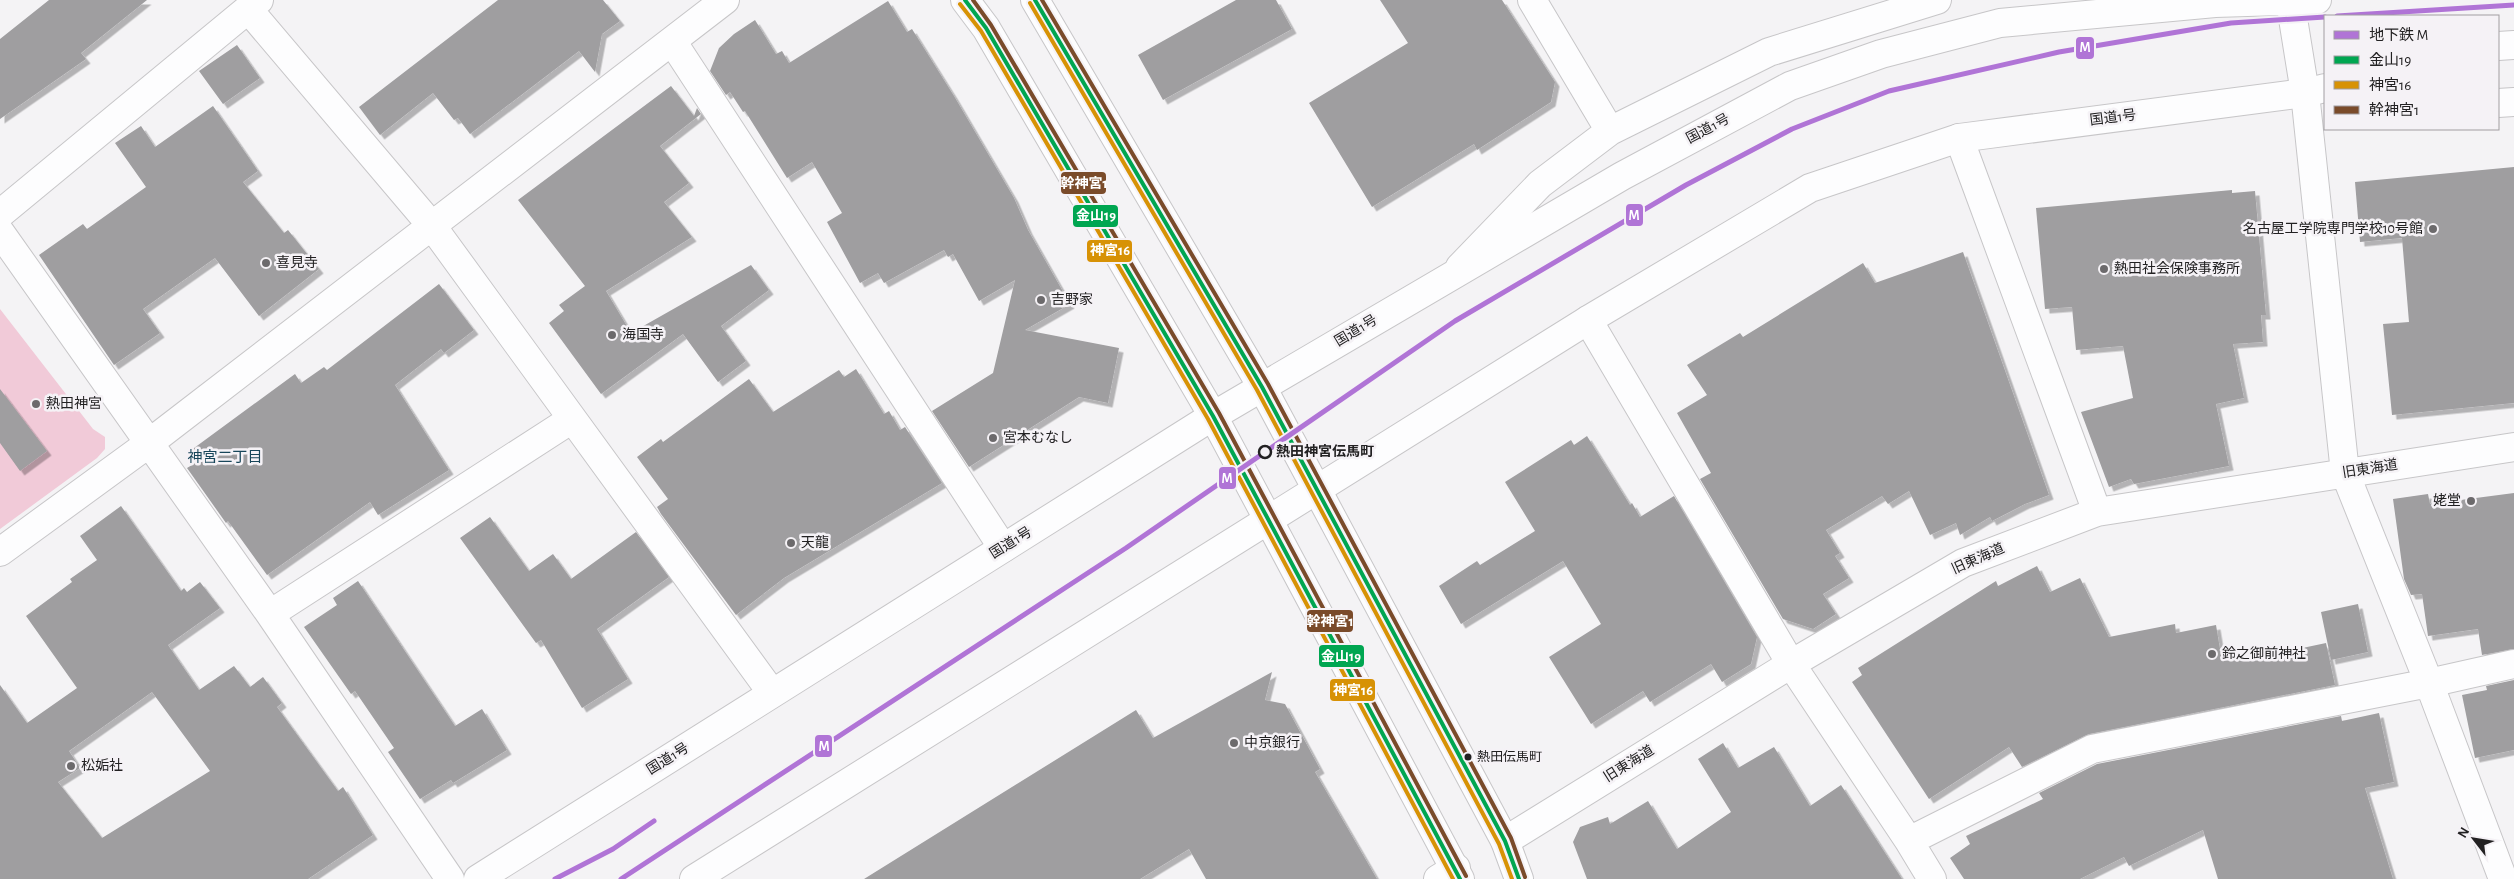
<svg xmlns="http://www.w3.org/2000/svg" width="2514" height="879" viewBox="0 0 2514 879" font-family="'Alegreya Sans','Noto Sans JP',sans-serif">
	<defs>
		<filter id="shadow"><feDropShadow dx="4.5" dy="4.5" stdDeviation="0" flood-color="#0004"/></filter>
	</defs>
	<rect width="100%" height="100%" fill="#f4f3f5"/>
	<path fill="#f1cad8" d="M0,309L93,429L105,437V449L97,458L0,529Z"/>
	<path fill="#9f9ea0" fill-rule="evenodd" filter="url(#shadow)" d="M49,0H147L81,53L86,59L0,119V39Z
		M498,0H603L620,21L602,34L595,72L579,51L470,134L458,118L454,120L433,93L380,135L359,107Z
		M1236,0H1276L1292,29L1163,100L1138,55Z
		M1380,0H1502L1555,82L1551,102L1477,150L1474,144L1372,207L1309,103L1408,43Z
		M888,1L907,32L912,29L954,96L1014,198L1028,230L1070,304L1025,330L1119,348L1108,403L1079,397L969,467L932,411L993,373L1015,280L979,301L953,254L948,257L944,250L884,283L878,273L860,283L827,222L842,213L812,162L787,178L745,111L743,112L730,92L726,95L710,71L719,48L734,34L755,20L776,54L782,51L789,63Z
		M237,45L260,78L223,104L199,71Z
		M671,86L694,116L697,108L701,114L660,146L689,183L664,202L692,237L606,291L631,333L751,265L769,290L721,326L746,361L718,382L683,334L601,394L549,323L564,311L559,305L585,286L518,200Z
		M213,106L258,171L243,182L284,233L288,230L319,269L259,316L215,258L143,309L160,333L114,365L39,255L83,224L87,229L146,187L115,143L141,126L155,147Z
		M2514,167V403L2392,415L2383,324L2409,322L2402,238L2360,242L2355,182Z
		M2232,190V193L2255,191L2266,315H2261L2263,342L2233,344L2244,398L2216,404L2229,466L2134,484L2131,479L2109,487L2081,412L2133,398L2123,346L2076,350L2072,307L2045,309L2036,208Z
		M1963,252L2049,495L2025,504L1992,521L1990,517L1960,535L1956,523L1930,535L1909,491L1888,504L1882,496L1826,530L1840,553L1835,556L1849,578L1823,594L1836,614L1813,629L1783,619L1700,479L1711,473L1677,413L1707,395L1687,365L1740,333L1743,337L1863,263L1875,283Z
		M439,284L474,330L444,353L441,349L395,385L449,470L378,515L370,502L267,575L228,521L226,523L187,468L197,462L190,451L295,374L301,383L324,367L327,370Z
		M856,369L884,414L889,411L900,430L905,427L942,483L784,578L736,615L661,514L657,507L668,499L637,457L661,439L663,442L749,379L773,412L839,370L844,377Z
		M0,389L47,451L20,471L0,443Z
		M1587,436L1630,505L1632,503L1640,517L1674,496L1757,637L1751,664L1722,682L1711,664L1650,702L1643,691L1591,724L1549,657L1601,624L1563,561L1461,624L1439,586L1477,561L1480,565L1535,531L1505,482L1571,440L1574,445Z
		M2514,493V649L2482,655L2478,629L2428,636L2422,594L2411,595L2404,579L2393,499L2428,494L2430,504Z
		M121,506L181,591L184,588L187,592L200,582L220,608L168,645L199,690L234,666L250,687L263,677L282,703L277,707L338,791L343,787L373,835L308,879H0V685L27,723L77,688L26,616L72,582L70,579L97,560L80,536ZM152,692L210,771L102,838L58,782L80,768L69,751Z
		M490,517L529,571L553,554L571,579L636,532L669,577L597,629L628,679L582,708L541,640L536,643L460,538Z
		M2037,566L2050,592L2080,578L2109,637L2175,624L2176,633L2216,625L2222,661L2242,657V661L2326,643L2335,685L2089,734L2022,767L2009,747L1929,799L1852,682L1862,675L1858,668L1996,581L1998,586Z
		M358,581L455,726L482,709L507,750L453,783L451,780L420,799L388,752L394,748L355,691L351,694L304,627L337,605L333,598Z
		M2358,604L2368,652L2331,660L2321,612Z
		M1272,672L1265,700L1285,704L1320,769L1315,772L1377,879H1206L1189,849L1140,879H864L1136,710L1153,738Z
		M2514,680V750L2475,758L2462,695L2487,690L2486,686Z
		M2379,713L2394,782L2365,788L2393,879H2218L2203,830L2129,866L2124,857L2080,879H1964L1950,858L1970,844L1966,836L2043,799L2039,793L2097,764L2341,716L2342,721Z
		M1723,743L1738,768L1774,747L1810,806L1841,785L1902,879H1587L1573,842L1580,827L1608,817L1610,824L1648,801L1677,849L1731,812L1698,759Z"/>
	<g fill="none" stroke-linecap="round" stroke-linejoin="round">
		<defs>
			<path id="street" d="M1532,0L1610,131
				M2290,0L2305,93L2345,473L2429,683L2503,879
				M248,9L432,226L772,693
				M672,41L1003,548
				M2498,103L2514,102
				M1959,138L2097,512
				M0,214L259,0
				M0,232L270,614L450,879
				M1460,267L1540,184L1610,131L1769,52L1937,0
				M1588,320L1791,664L1909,841L1932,879
				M0,552L148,444L725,0
				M270,614L572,419
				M1505,841L1791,664L1963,563L2097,512L2514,447
				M1909,841L2092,749L2429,683L2514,664
				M1438,879L1456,868"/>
			<path id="secondary" d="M965,0L986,28L1213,416L1460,879
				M1035,0L1262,387L1505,841L1519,879"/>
			<path id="highway" d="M2498,46L2514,45
				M478,879L1213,416L1622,176L1790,86L1881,54L2000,23L2215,3L2317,0
				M694,879L1588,320L1810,188L1959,138L2305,93L2325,88"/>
		</defs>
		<use href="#street" stroke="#c7c6c8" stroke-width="30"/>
		<use href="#secondary" stroke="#c7c6c8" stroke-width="30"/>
		<use href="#highway" stroke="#c7c6c8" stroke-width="30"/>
		<use href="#street" stroke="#fdfdfe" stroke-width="28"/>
		<use href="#secondary" stroke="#fdfdfe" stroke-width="28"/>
		<use href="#highway" stroke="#fdfdfe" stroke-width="28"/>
		<defs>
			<path id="bus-1" d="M965,0L986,28L1213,416L1460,879
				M1035,0L1262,387L1505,841L1519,879"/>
			<path id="bus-2" d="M1030,3L1257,390L1499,844L1512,879
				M960,4L981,31L1208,419L1453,879"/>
			<path id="bus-3" d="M973,0L991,25L1219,413L1466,876
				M1042,0L1268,384L1511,838L1525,877"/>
		</defs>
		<use href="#bus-1" stroke="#f5f2f6" stroke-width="8"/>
		<use href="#bus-2" stroke="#f5f2f6" stroke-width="8"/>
		<use href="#bus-3" stroke="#f5f2f6" stroke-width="8"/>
		<use href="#bus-1" stroke="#00a651" stroke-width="4"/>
		<use href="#bus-2" stroke="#d79205" stroke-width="4"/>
		<use href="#bus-3" stroke="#7a4b2a" stroke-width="4"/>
		<defs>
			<path id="metro-1" d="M2337,16L2514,5
				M555,879L613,849L654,821
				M621,879L1126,548L1455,321L1686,185L1792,129L1889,91L2059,52L2231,23L2325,17"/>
		</defs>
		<use href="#metro-1" stroke="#f5f2f6" stroke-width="9"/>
		<use href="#metro-1" stroke="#b074d6" stroke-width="5"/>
	</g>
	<g fill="#6c6a6c" stroke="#f5f2f6" stroke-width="2">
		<circle cx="2433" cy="229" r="5"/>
		<circle cx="266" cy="263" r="5"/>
		<circle cx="2104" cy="269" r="5"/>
		<circle cx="1041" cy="300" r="5"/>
		<circle cx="612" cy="335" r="5"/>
		<circle cx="36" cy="404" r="5"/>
		<circle cx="993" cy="438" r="5"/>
		<circle cx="2471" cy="501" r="5"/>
		<circle cx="791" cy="543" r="5"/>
		<circle cx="2212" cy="654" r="5"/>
		<circle cx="1234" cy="743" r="5"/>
		<circle cx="71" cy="766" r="5"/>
	</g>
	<circle fill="#f5f2f6" stroke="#222122" stroke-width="2.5" cx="1265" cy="452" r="6"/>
	<circle fill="#222122" stroke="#f5f2f6" stroke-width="2" cx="1468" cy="757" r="4.5"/>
	<g text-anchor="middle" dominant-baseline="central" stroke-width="5" stroke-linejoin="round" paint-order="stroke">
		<g font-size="13" fill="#222122" stroke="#f5f2f6" text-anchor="start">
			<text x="1477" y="757">熱田伝馬町</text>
		</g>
		<g font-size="14" fill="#222122" stroke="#f5f2f6">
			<text transform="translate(2113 118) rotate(-7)">国道1号</text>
			<text transform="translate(1708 129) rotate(-28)">国道1号</text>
			<text transform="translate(1356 331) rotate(-31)">国道1号</text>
			<text transform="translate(2370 469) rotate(-9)">旧東海道</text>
			<text transform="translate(1011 543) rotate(-32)">国道1号</text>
			<text transform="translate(1978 559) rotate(-24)">旧東海道</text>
			<text transform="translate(668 759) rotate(-32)">国道1号</text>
			<text transform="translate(1629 764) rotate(-32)">旧東海道</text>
		</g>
		<g font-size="14" fill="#222122" stroke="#f5f2f6" text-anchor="start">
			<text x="2423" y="229" text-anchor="end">名古屋工学院専門学校10号館</text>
			<text x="276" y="263">喜見寺</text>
			<text x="2114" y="269">熱田社会保険事務所</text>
			<text x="1051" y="300">吉野家</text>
			<text x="622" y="335">海国寺</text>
			<text x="46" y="404">熱田神宮</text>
			<text x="1003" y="438">宮本むなし</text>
			<text x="2461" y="501" text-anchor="end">姥堂</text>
			<text x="801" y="543">天龍</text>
			<text x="2222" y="654">鈴之御前神社</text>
			<text x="1244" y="743">中京銀行</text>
			<text x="81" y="766">松姤社</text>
		</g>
		<g font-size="14" font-weight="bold" fill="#222122" stroke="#f5f2f6" text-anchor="start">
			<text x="1276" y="452">熱田神宮伝馬町</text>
		</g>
		<g font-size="15" fill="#18465a" stroke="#f5f2f6">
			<text x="225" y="457">神宮二丁目</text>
		</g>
	</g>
	<g stroke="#f5f2f6" stroke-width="2">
		<rect x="2075" y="36" width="20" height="24" rx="5" fill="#b074d6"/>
		<rect x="1060" y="171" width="47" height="24" rx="5" fill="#7a4b2a"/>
		<rect x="1625" y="203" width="19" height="24" rx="5" fill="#b074d6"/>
		<rect x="1072" y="204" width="47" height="24" rx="5" fill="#00a651"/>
		<rect x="1086" y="239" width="47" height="24" rx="5" fill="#d79205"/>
		<rect x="1218" y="466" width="19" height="24" rx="5" fill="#b074d6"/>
		<rect x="1306" y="609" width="48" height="24" rx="5" fill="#7a4b2a"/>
		<rect x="1318" y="644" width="47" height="24" rx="5" fill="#00a651"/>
		<rect x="1329" y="678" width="47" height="24" rx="5" fill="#d79205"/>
		<rect x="814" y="734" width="19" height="24" rx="5" fill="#b074d6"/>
	</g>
	<g font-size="14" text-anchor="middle" font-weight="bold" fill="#fff">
		<text x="2085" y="52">M</text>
		<text x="1084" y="188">幹神宮1</text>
		<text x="1634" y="220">M</text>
		<text x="1096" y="220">金山19</text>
		<text x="1110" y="255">神宮16</text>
		<text x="1227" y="483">M</text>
		<text x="1330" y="626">幹神宮1</text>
		<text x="1341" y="661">金山19</text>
		<text x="1353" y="695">神宮16</text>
		<text x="824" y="751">M</text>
	</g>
	<rect x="2324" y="15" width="175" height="115" fill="#f5f2f6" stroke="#a19ea1"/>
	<rect x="2334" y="31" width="25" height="8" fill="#b074d6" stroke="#a19ea1"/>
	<text x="2369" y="40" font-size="15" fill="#222122">地下鉄 M</text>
	<rect x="2334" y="56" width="25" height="8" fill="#00a651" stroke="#a19ea1"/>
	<text x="2369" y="65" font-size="15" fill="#222122">金山19</text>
	<rect x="2334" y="81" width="25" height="8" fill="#d79205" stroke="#a19ea1"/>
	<text x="2369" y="90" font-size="15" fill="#222122">神宮16</text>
	<rect x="2334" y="106" width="25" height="8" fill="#7a4b2a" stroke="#a19ea1"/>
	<text x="2369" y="115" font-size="15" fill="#222122">幹神宮1</text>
	<g transform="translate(2474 839) rotate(301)" stroke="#f5f2f6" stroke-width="4" paint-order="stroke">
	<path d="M0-4L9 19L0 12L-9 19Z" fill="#222122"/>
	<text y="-8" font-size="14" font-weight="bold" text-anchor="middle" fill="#222122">N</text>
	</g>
</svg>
